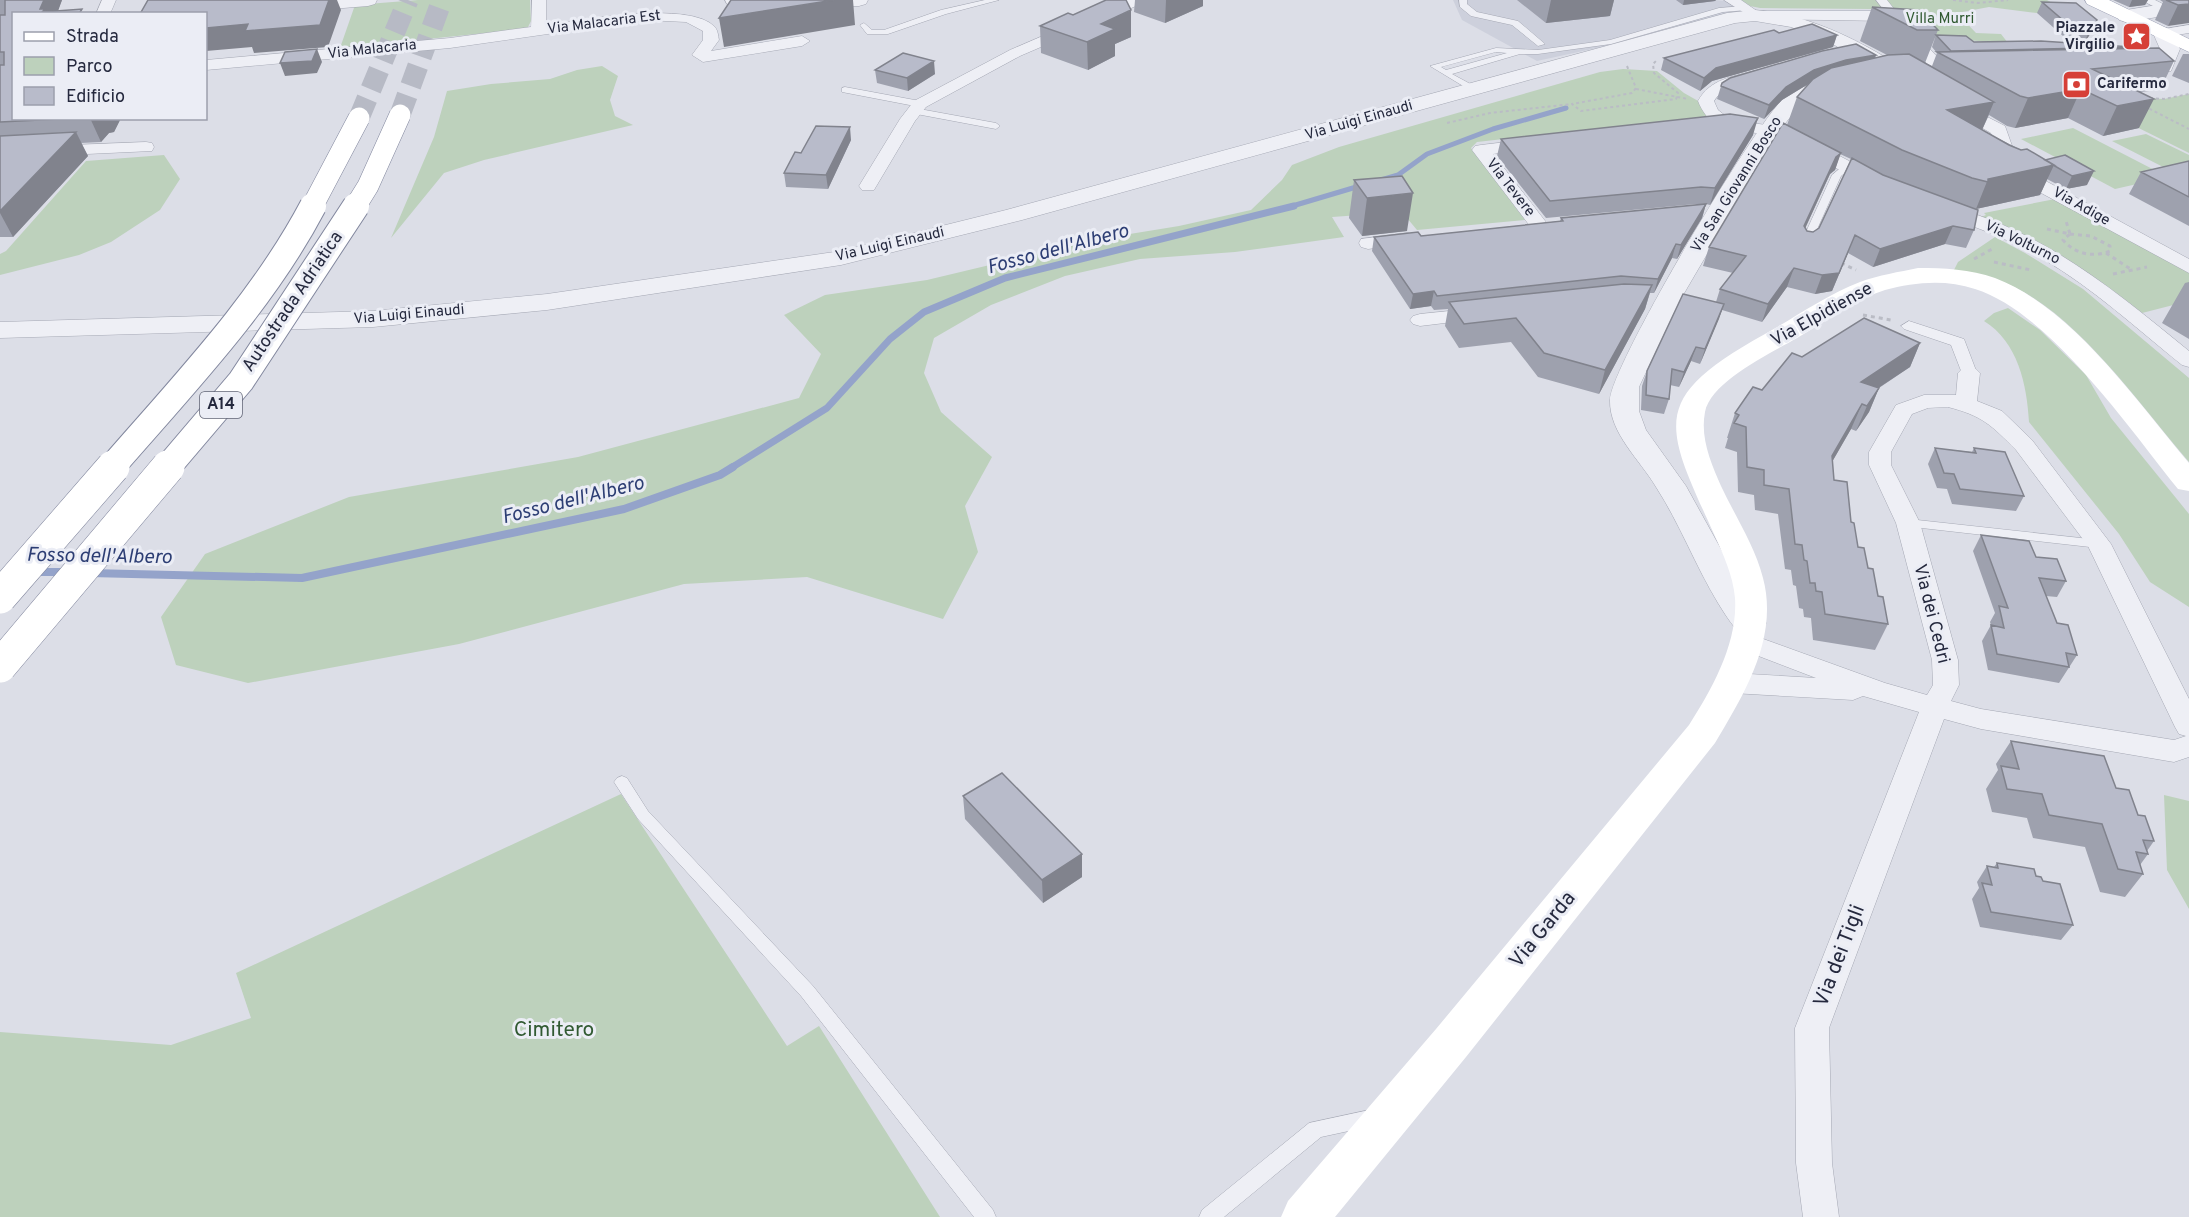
<svg xmlns="http://www.w3.org/2000/svg" width="2189" height="1217" viewBox="0 0 2189 1217" font-family="Overpass,sans-serif">
	<rect width="100%" height="100%" fill="#dcdee7"/>
	<path fill="#cdd0dc" d="M1453,0H1715L1726,1L1741,12L1629,41L1537,61L1462,20Z"/>
	<path fill="#bdd1bc" d="M418,0H530L531,21L528,27L515,30L340,48L355,5Z
		M1741,0H2047L2071,13H2037L1989,7L1957,13L1976,33L2001,34L2008,43L1935,38L1908,20L1875,13L1871,9L1760,8L1750,6Z
		M602,66L618,76L610,100L615,116L633,125L484,160L444,173L391,238L434,137L447,91L491,84L550,79L577,70Z
		M1623,69L1657,71L1684,93L1723,115L1477,142L1471,148L1525,220L1417,230L1402,212L1332,217L1344,237L1235,252L1140,259L1065,276L991,305L934,338L924,373L941,412L992,457L965,506L978,552L943,619L807,577L684,584L459,644L248,683L176,665L161,617L205,554L349,497L578,457L799,398L821,354L784,315L825,295L927,280L1099,239L1179,226L1251,210L1282,180L1292,165L1339,147L1600,72Z
		M2070,94L2164,99L2189,94V153Z
		M2073,128L2168,177L2115,189L2021,139Z
		M2146,134L2189,155V169L2173,172L2112,141Z
		M164,155L180,179L160,210L111,242L79,255L0,275V254L6,251L86,161Z
		M2055,199L2189,273V301L2142,313C2093,274 2041,239 1981,217L1986,215L1984,213Z
		M1995,237L2025,253L2083,289L2189,378V462C2141,406 2081,320 2016,288C1996,278 1975,275 1954,270L1958,262Z
		M2008,308L2040,330L2086,375L2111,418L2189,514V607L2150,582L2119,534L2029,422C2027,385 2018,342 1984,321L1994,313Z
		M621,794L787,1046L819,1026L940,1217H0V1032L171,1045L251,1018L236,973Z
		M2164,795L2189,801V909L2167,870Z"/>
	<g fill="none" stroke-linecap="round" stroke-linejoin="round">
		<path stroke="#94a3ca" stroke-width="5" d="M1381,180L1398,175L1427,154L1493,129L1566,108
			M1289,207L1363,185"/>
		<path stroke="#94a3ca" stroke-width="7" d="M731,468L827,408L890,339L924,312L1005,278L1294,206"/>
		<path stroke="#94a3ca" stroke-width="8" d="M33,572H69
			M90,573L302,578L624,509L720,475L733,467"/>
		<path stroke="#b7bac5" stroke-width="21" stroke-dasharray="21 10" stroke-linecap="butt" d="M400,115L442,0
			M359,118L408,0"/>
		<defs>
			<path id="service" d="M985,0H999L946,14L888,34H867L860,25L864,23L872,30H884L941,10Z
				M1459,0H1467V4L1477,12L1518,21L1545,44L1538,46L1512,25L1471,16L1460,7Z
				M1744,6L1748,8L1747,10L1723,12L1611,44L1538,54H1520L1452,74L1476,87L1477,89L1473,92L1430,66L1496,48L1538,50L1610,40L1719,8ZM1496,52L1507,53L1446,70L1441,67Z
				M845,87L920,101L924,104L920,107L842,92V88Z
				M914,108L996,123L1000,126L996,129L911,113V109Z
				M1843,166L1851,168L1841,176L1810,245L1805,248L1801,247L1800,245L1832,175Z
				M1908,519L2099,540L2105,544L2099,548L1904,526L1902,523Z
				M622,776L627,778L648,811L813,986L993,1210L996,1217H974L801,996L638,819L614,782L617,778Z
				M1374,1109L1381,1112L1383,1118L1381,1124L1321,1137L1224,1217H1199L1202,1210L1309,1123Z"/>
			<path id="pedestrian" d="M1876,0H1887L1903,20L1901,22H1893Z
				M2141,0H2155L2173,9L2167,12L2163,11Z
				M1909,321L1964,339L1977,373L1975,376H1963L1951,345L1904,329L1901,326Z"/>
			<path id="minor" d="M102,0H116L110,14H96Z
				M532,0H546V25C581,20 690,0 715,27C718,31 718,35 719,40L711,51L802,36L810,41L802,46L703,62L692,55L703,40V31L686,22L645,20L450,48L206,70V60L450,38L531,27Z
				M1126,0H1145L1143,3L1020,56L926,107L915,121L874,190H862L859,186L900,119L914,101L1010,50Z
				M1724,0H1741L1757,11H1881L1898,14L1951,72L1949,75H1937L1888,21L1754,19Z
				M2189,25V33L2163,37L2156,33L2158,30Z
				M1754,71L1760,73L1762,76L1760,79C1743,83 1723,86 1714,101L1718,110L1731,120L1787,128L1883,179L1886,183L1883,187H1871L1777,136L1714,127C1709,118 1702,112 1698,101C1710,79 1732,77 1754,71Z
				M1956,101L2005,126L2016,157L2031,173L2189,259V273L2019,181L1999,158L1991,133L1950,109L1948,106Z
				M1532,139L1538,140L1540,144L1538,148L1493,154L1549,226L1547,230H1533L1472,150L1475,146L1481,145Z
				M146,142L152,143L154,147L152,151L0,158V148Z
				M1944,205C2041,229 2113,289 2189,351V367L2182,365C2137,329 2093,288 2043,259C2009,239 1974,226 1938,214L1935,210L1938,206Z
				M1408,233L1415,235L1417,239L1415,243L1368,249L1361,247L1359,243L1361,239Z
				M1479,308L1486,310L1489,314L1486,318L1420,326L1413,324L1410,320L1413,316L1420,314Z
				M1969,367L1976,369L1980,373L1977,401L2002,411L2032,440L2111,544L2189,699V757L2174,762L1981,729L1944,719L1829,1028L1832,1163L1839,1217H1803L1796,1163L1795,1028L1919,712L1863,696L1853,700L1732,693L1722,690L1719,683L1722,676L1732,673L1816,678L1735,647L1731,641L1735,635L1744,632L1885,683L1927,695L1933,685L1932,660L1896,523L1869,465V452L1896,405L1924,395H1956L1958,373L1962,369ZM1948,407C1983,416 1991,425 2016,450L2088,546L2175,727L2179,734L2186,736L2174,740L1981,709L1951,701L1959,685L1958,660L1920,523L1891,465V452L1912,414L1928,408Z"/>
			<path id="tertiary" d="M294,0H377L375,4L368,6L294,12L287,10L285,6L287,2Z
				M725,0H868L866,4L859,6L784,9L734,6L727,4Z
				M2189,0V12L2126,22L2119,20L2117,16L2119,12L2126,10Z
				M1755,10C1808,15 1853,37 1898,65L1901,69L1898,73H1884L1829,42L1791,27L1755,21L1735,23L1022,220L841,265L547,310L373,327L0,338V322L373,311L547,294L841,251L1006,210L1727,13Z
				M2163,27L2170,29L2180,49L2171,71H2157L2154,67L2160,49L2153,33L2156,29Z
				M1837,77L1844,79L1847,83L1844,87L1819,95L1800,105L1779,131L1679,302L1639,387V411L1646,430L1686,486L1743,589L1766,623L1761,631C1752,634 1742,636 1736,629C1729,621 1723,611 1718,603C1695,565 1680,524 1656,487C1640,460 1609,433 1610,400C1610,367 1758,118 1786,96C1800,86 1820,81 1837,77Z"/>
			<path id="primary" d="M2085,0H2109L2189,39V52L2087,4Z"/>
		</defs>
		<use href="#service" stroke="#a5a8b4" stroke-width="1"/>
		<use href="#pedestrian" stroke="#a5a8b4" stroke-width="1"/>
		<use href="#minor" stroke="#a5a8b4" stroke-width="1"/>
		<use href="#tertiary" stroke="#a5a8b4" stroke-width="1"/>
		<use href="#primary" stroke="#9a9fb3" stroke-width="1"/>
		<path stroke="#babcc5" stroke-width="2" stroke-dasharray="3 3" stroke-linecap="butt" d="M1953,0L1978,3L2008,0
			M1627,66L1636,88L1632,93L1572,104L1581,111L1676,99L1678,93L1654,73L1653,64L1657,60
			M1636,89L1688,99
			M2150,98L2164,99L2189,94
			M2144,106L2189,129
			M1447,123L1490,113L1572,104"/>
		<path stroke="#babcc5" stroke-width="3" stroke-dasharray="4 4" stroke-linecap="butt" d="M2047,229L2070,234L2066,221
			M2070,234L2091,236L2110,246V251C2093,258 2075,254 2063,240Z
			M2106,253L2132,270
			M1974,259L1994,248
			M1994,262L2031,270
			M1841,263L1856,270
			M2113,274L2147,267
			M1863,315L1891,320"/>
		<use href="#service" fill="#eeeff5" fill-rule="evenodd"/>
		<use href="#pedestrian" fill="#eeeff5" fill-rule="evenodd"/>
		<use href="#minor" fill="#eeeff5" fill-rule="evenodd"/>
		<use href="#tertiary" fill="#eeeff5" fill-rule="evenodd"/>
		<path fill="#fff" fill-rule="evenodd" d="M1918,268C1944,268 1970,269 1995,278C2073,308 2136,401 2189,463V491L2178,489C2129,428 2049,312 1975,289C1946,279 1914,282 1885,290C1853,300 1825,322 1797,338C1771,353 1711,381 1705,412C1700,438 1711,463 1721,486C1735,516 1755,546 1763,578C1779,638 1744,694 1715,743L1466,1057L1335,1217H1281L1288,1201L1436,1029L1689,725C1712,689 1738,643 1735,598C1733,575 1723,554 1714,534C1664,424 1648,399 1765,334C1796,317 1826,295 1860,282C1879,275 1899,272 1918,268Z"/>
		<use href="#primary" fill="#fff" fill-rule="evenodd"/>
		<defs>
			<path id="motorway-bridge-far2" d="M312,207L359,118
				M355,207L368,186L400,115"/>
			<path id="motorway-bridge-far1" d="M111,468C183,385 262,303 313,206
				M167,468L241,381L356,206"/>
			<path id="motorway-bridge" d="M0,597L113,467
				M0,666L168,467"/>
		</defs>
		<use href="#motorway-bridge-far2" stroke="#82879e" stroke-width="22" stroke-linecap="butt"/>
		<use href="#motorway-bridge-far1" stroke="#82879e" stroke-width="28" stroke-linecap="butt"/>
		<use href="#motorway-bridge" stroke="#82879e" stroke-width="34" stroke-linecap="butt"/>
		<use href="#motorway-bridge-far2" stroke="#fff" stroke-width="21"/>
		<use href="#motorway-bridge-far1" stroke="#fff" stroke-width="26"/>
		<use href="#motorway-bridge" stroke="#fff" stroke-width="33"/>
	</g>
	<path fill="#9ea1ae" fill-rule="evenodd" d="M0,0H62L14,118H121L114,132L109,133L101,142L81,143L88,156L13,237H0Z
		M1135,0H1203V6L1165,23L1134,12Z
		M1517,0H1614L1610,16L1546,23Z
		M1676,0H1716L1715,1L1683,5Z
		M2113,0H2148L2145,5L2129,7Z
		M2160,0H2189L2168,26L2155,20L2163,2Z
		M2042,2L2092,31L2084,44L2132,47L2131,48L2174,61L2160,90L2139,92V128L2103,136L2068,118L2015,128L2007,126L1989,115L1982,130L2021,150L2027,149L2087,185L2066,189L2047,179L2040,195L1976,209L1974,230L1966,248L1945,244L1873,267L1848,253L1832,291L1815,294L1787,287L1762,322L1722,310L1700,364L1691,361L1679,387L1670,385L1669,399L1664,414L1641,410L1642,386L1647,371L1716,302L1720,289L1733,273L1703,266L1709,247L1787,125L1797,97L1810,83L1782,100L1764,119L1717,99L1722,83L1876,55L1875,58L1887,55L1860,41L1872,7L1938,30L1925,63L1932,66L1937,53L1932,47L1936,35L1974,42L2071,43L2037,13ZM1840,154L1851,159L1819,228L1813,232L1807,231L1805,228L1830,174L1835,170Z
		M1040,26L1131,37L1115,44V56L1088,70L1041,53Z
		M1779,33L1837,35L1833,47L1712,81L1700,91L1661,70L1664,58Z
		M2183,54H2189V83L2172,76Z
		M875,70L935,74L908,91L877,83Z
		M1753,135L1710,205L1706,204L1702,218L1677,259L1672,258L1654,293H1650L1645,309L1599,394L1538,377L1511,342L1459,348L1445,326L1448,309L1434,310L1431,306L1410,309L1372,251L1374,237L1421,236L1560,221L1561,218L1705,204H1696L1546,218L1497,156L1501,139Z
		M851,140L828,189L786,187L784,173L801,153Z
		M2189,161V226L2129,194L2141,172Z
		M1354,180L1407,231L1362,236L1349,218Z
		M2189,282V339L2162,323L2185,283Z
		M1920,343L1910,367L1879,388L1869,412L1856,431L1851,429L1832,462L1834,480L1851,522L1858,547L1868,568L1888,624L1875,650L1813,640L1811,618L1804,617L1803,609L1799,608L1796,586L1793,585L1791,570L1785,569L1778,514L1755,510L1754,495L1738,492L1737,452L1725,448L1728,438H1727L1735,413L1802,357Z
		M1935,448L1972,452L1974,448L2024,496L2016,511L1952,504L1947,489L1937,488L1928,464Z
		M1981,535L2036,557L2066,581L2057,597L2046,596L2057,623L2077,655L2059,683L1988,670L1982,641L1991,625L1990,622L1995,613L1973,551Z
		M2011,741L2116,788L2138,815L2154,841L2147,851L2148,854L2140,865L2143,874L2125,897L2100,892L2085,847L2033,838L2027,818L1992,812L1986,789L1998,770L1996,764Z
		M963,796L1082,877L1043,903L965,819Z
		M1997,863L2036,876L2043,881L2073,925L2061,940L1980,927L1972,899L1979,888L1977,882L1987,866L1994,867Z"/>
	<path fill="#81838d" d="M44,0H62L57,14H42L40,9Z
		M329,0H337L341,10L328,47L254,53L252,47L206,51V28Z
		M834,0H853L855,25L724,47L719,18Z
		M1166,0H1203V6L1165,23Z
		M1551,0H1614L1610,16L1546,23Z
		M1684,0H1716L1715,1L1683,5Z
		M2132,0H2148L2145,5L2129,7Z
		M2189,4V23L2168,26L2178,5Z
		M1131,10V37L1115,44V56L1088,70L1087,42L1101,24Z
		M2097,20L2092,31L2083,45L2088,34Z
		M1837,35L1833,47L1712,81L1700,91L1704,78L1716,68Z
		M317,49L322,62L317,73L285,76L280,63Z
		M1876,55L1871,68L1810,83L1782,100L1764,119L1769,105L1786,87L1814,70L1846,60Z
		M934,61L935,74L908,91L907,78Z
		M2081,89L2068,118L2015,128L2028,98Z
		M2154,99L2139,128L2103,136L2117,106Z
		M1994,102L1982,130L1947,110Z
		M90,118H121L114,132L109,133L101,142Z
		M1758,118L1753,135L1710,205L1715,188Z
		M850,127L851,140L828,189L826,175Z
		M76,132L88,156L13,237L0,213V211Z
		M1841,153L1835,170L1830,174L1798,244L1804,226L1836,157Z
		M2054,165L2040,195L1976,209L1988,179Z
		M2094,171L2087,185L2066,189L2072,176Z
		M1413,193L1407,231L1362,236L1367,198Z
		M1706,204L1702,218L1677,259L1681,245Z
		M1953,226L1945,244L1873,267L1880,249Z
		M1676,244L1672,258L1654,293L1658,279Z
		M1848,253L1832,291L1815,294L1822,275Z
		M1794,268L1787,287L1762,322L1768,304Z
		M1652,285L1645,309L1599,394L1605,370Z
		M1434,291L1431,306L1410,309L1413,294Z
		M1724,304L1719,319L1700,364L1705,349Z
		M1920,343L1910,367L1851,406L1861,382Z
		M1696,347L1691,361L1679,387L1684,372Z
		M1879,388L1869,412L1856,431L1867,406Z
		M1862,404L1851,429L1821,481L1832,456Z
		M1082,854V877L1043,903L1042,880Z"/>
	<path fill="#b8bbca" stroke="#81838d" stroke-width="1.5" d="M5,0H44L40,9H45L42,12L82,9L79,14H14V118H80L0,122V65H4V52H0V15H5Z
		M148,0H329L320,25L245,31L248,24L206,28V14H140Z
		M731,0H834L719,18Z
		M1106,0H1126L1131,10L1101,24L1115,29L1087,42L1040,26L1068,13L1073,15Z
		M2166,0H2189V4L2178,5Z
		M2042,2L2076,3L2097,20L2088,34L2078,33Z
		M1872,7L1919,10L1938,30H1917Z
		M1812,24L1837,35L1716,68L1704,78L1664,58L1774,30L1779,33Z
		M1936,35L1966,36L1974,42L2041,41L2132,47L1951,51Z
		M1856,44L1876,55L1846,60L1814,70L1786,87L1769,105L1721,86L1722,83L1730,78L1822,51Z
		M2159,48L2174,61L2092,69L2154,99L2117,106L2081,89L2028,98L2020,96L1937,52Z
		M317,49L312,61L280,63L285,52Z
		M903,53L934,61L907,78L875,70Z
		M1909,54L1994,102L1947,110L2009,145L2021,150L2027,149L2054,165L1988,179V182L1972,178L1902,150L1797,97L1813,79L1831,68L1888,55Z
		M1730,114L1758,118L1715,188L1701,187L1550,201L1501,139Z
		M1783,123L1841,153L1836,157L1804,226L1807,231L1813,232L1819,228L1852,158L1883,175L1978,210L1974,230L1953,226L1880,249L1855,235L1839,273L1822,275L1794,268L1768,304L1720,289L1746,256L1709,247Z
		M816,126L850,127L826,175L784,173L795,152L801,153Z
		M76,132L0,211V136Z
		M2065,155L2094,171L2072,176L2053,165H2054L2045,160Z
		M2189,161V197L2141,172Z
		M1402,176L1413,193L1367,198L1354,180Z
		M1706,204L1681,245L1676,244L1658,279L1621,276L1437,296L1434,291L1413,294L1374,237L1418,232L1421,236L1563,221L1561,218Z
		M1624,284L1652,285L1605,370L1544,353L1516,318L1464,324L1449,302Z
		M1683,294L1724,304L1705,349L1696,347L1684,372L1672,369L1669,399L1646,395L1647,371Z
		M1864,318L1920,343L1861,382L1879,388L1867,406L1862,404L1832,456L1834,480L1847,482L1851,522L1854,523L1858,547L1864,548L1868,568L1873,569L1878,596L1883,597L1888,624L1825,614L1822,592L1816,591L1815,583H1810L1807,561L1804,560L1802,545L1795,544L1789,489L1764,485V470L1747,467L1746,427L1734,423L1739,415L1735,413L1753,387L1762,390L1792,353L1802,357Z
		M1935,448L1976,453L1974,448L2005,452L2024,496L1960,489L1954,474L1944,473Z
		M1981,535L2029,541L2036,557L2057,559L2066,581L2039,578L2057,623L2068,625L2077,655L2066,653L2069,667L1997,654L1991,625L2004,628L1999,606L2008,608Z
		M2011,741L2104,756L2116,788L2129,790L2138,815L2145,816L2154,841L2143,840L2148,854L2136,852L2143,874L2118,869L2102,824L2049,815L2042,794L2007,789L2001,766L2019,769Z
		M1002,773L1082,854L1042,880L963,796Z
		M1997,863L2034,869L2036,876L2041,877L2043,881L2060,884L2073,925L1991,912L1982,883L1992,885L1987,866L1998,868Z"/>
	<defs>
		<symbol id="sight-square" viewBox="-11 -11 22 22"><rect x="-9" y="-9" width="18" height="18" rx="4" fill="#d63f37" stroke="#ebedf5"/><path d="M0-6L1.8-2.2L6-1.7L2.9 1.2L3.7 5.4L0 3.3L-3.7 5.4L-2.9 1.2L-6-1.7L-1.8-2.2Z" fill="#fff"/></symbol>
		<symbol id="bank-square" viewBox="-11 -11 22 22"><rect x="-9" y="-9" width="18" height="18" rx="4" fill="#d63f37" stroke="#ebedf5"/><path d="M-6-4H6V4H-6ZM0-2.3a2.3 2.3 0 1 0 0 4.6a2.3 2.3 0 1 0 0-4.6Z" fill="#fff"/></symbol>
	</defs>
	<g fill-rule="evenodd">
		<use href="#sight-square" x="2120" y="20" width="33" height="33"/>
		<use href="#bank-square" x="2060" y="68" width="33" height="33"/>
	</g>
	<g text-anchor="middle" dominant-baseline="central" stroke-width="6" stroke-linejoin="round" paint-order="stroke">
		<g font-size="15" fill="#315a32" stroke="#ebedf5">
			<text x="1940" y="19">Villa Murri</text>
		</g>
		<g font-size="15" fill="#25293e" stroke="#ebedf5">
			<text transform="translate(604 23) rotate(-7)">Via Malacaria Est</text>
			<text transform="translate(372 50) rotate(-6)">Via Malacaria</text>
			<text transform="translate(1359 121) rotate(-16)">Via Luigi Einaudi</text>
			<text transform="translate(1737 185) rotate(-58)">Via San Giovanni Bosco</text>
			<text transform="translate(1510 188) rotate(52)">Via Tevere</text>
			<text transform="translate(2081 207) rotate(29)">Via Adige</text>
			<text transform="translate(2022 243) rotate(26)">Via Volturno</text>
			<text transform="translate(890 245) rotate(-13)">Via Luigi Einaudi</text>
			<text transform="translate(409 315) rotate(-5)">Via Luigi Einaudi</text>
		</g>
		<g font-size="15" font-weight="bold" fill="#25293e" stroke="#ebedf5" text-anchor="end">
			<text x="2115" y="28">Piazzale<tspan x="2115" dy="17">Virgilio</tspan></text>
			<text x="2097" y="84" text-anchor="start">Carifermo</text>
		</g>
		<rect fill="#ebedf5" stroke="#606475" stroke-width="1.5" x="200" y="392" width="42" height="26" rx="4.5"/>
		<g font-size="16" font-weight="bold" fill="#25293e">
			<text x="221" y="405">A14</text>
		</g>
		<g font-size="18" fill="#25293e" stroke="#ebedf5">
			<text transform="translate(293 302) rotate(-56)">Autostrada Adriatica</text>
			<text transform="translate(1822 315) rotate(-29)">Via Elpidiense</text>
			<text transform="translate(1931 614) rotate(76)">Via dei Cedri</text>
		</g>
		<g font-size="20" font-style="italic" fill="#2d3e74" stroke="#ebedf5">
			<text transform="translate(1058 250) rotate(-15)">Fosso dell'Albero</text>
			<text transform="translate(573 501) rotate(-14)">Fosso dell'Albero</text>
			<text transform="translate(99 557) rotate(1)">Fosso dell'Albero</text>
		</g>
		<g font-size="21" fill="#25293e" stroke="#ebedf5">
			<text transform="translate(1543 930) rotate(-51)">Via Garda</text>
			<text transform="translate(1840 956) rotate(-69)">Via dei Tigli</text>
		</g>
		<g font-size="21" fill="#315a32" stroke="#ebedf5">
			<text x="554" y="1030">Cimitero</text>
		</g>
	</g>
	<rect x="12" y="12" width="195" height="108" fill="#ebedf5" stroke="#9c9fac" stroke-width="1.5"/>
	<rect x="24" y="32" width="30" height="9" fill="#ffffff" stroke="#9c9fac" stroke-width="1.5"/>
	<text x="66" y="42" font-size="18" fill="#25293e">Strada</text>
	<rect x="24" y="57" width="30" height="18" fill="#bdd1bc" stroke="#9c9fac" stroke-width="1.5"/>
	<text x="66" y="72" font-size="18" fill="#25293e">Parco</text>
	<rect x="24" y="87" width="30" height="18" fill="#b8bbca" stroke="#9c9fac" stroke-width="1.5"/>
	<text x="66" y="102" font-size="18" fill="#25293e">Edificio</text>
</svg>
